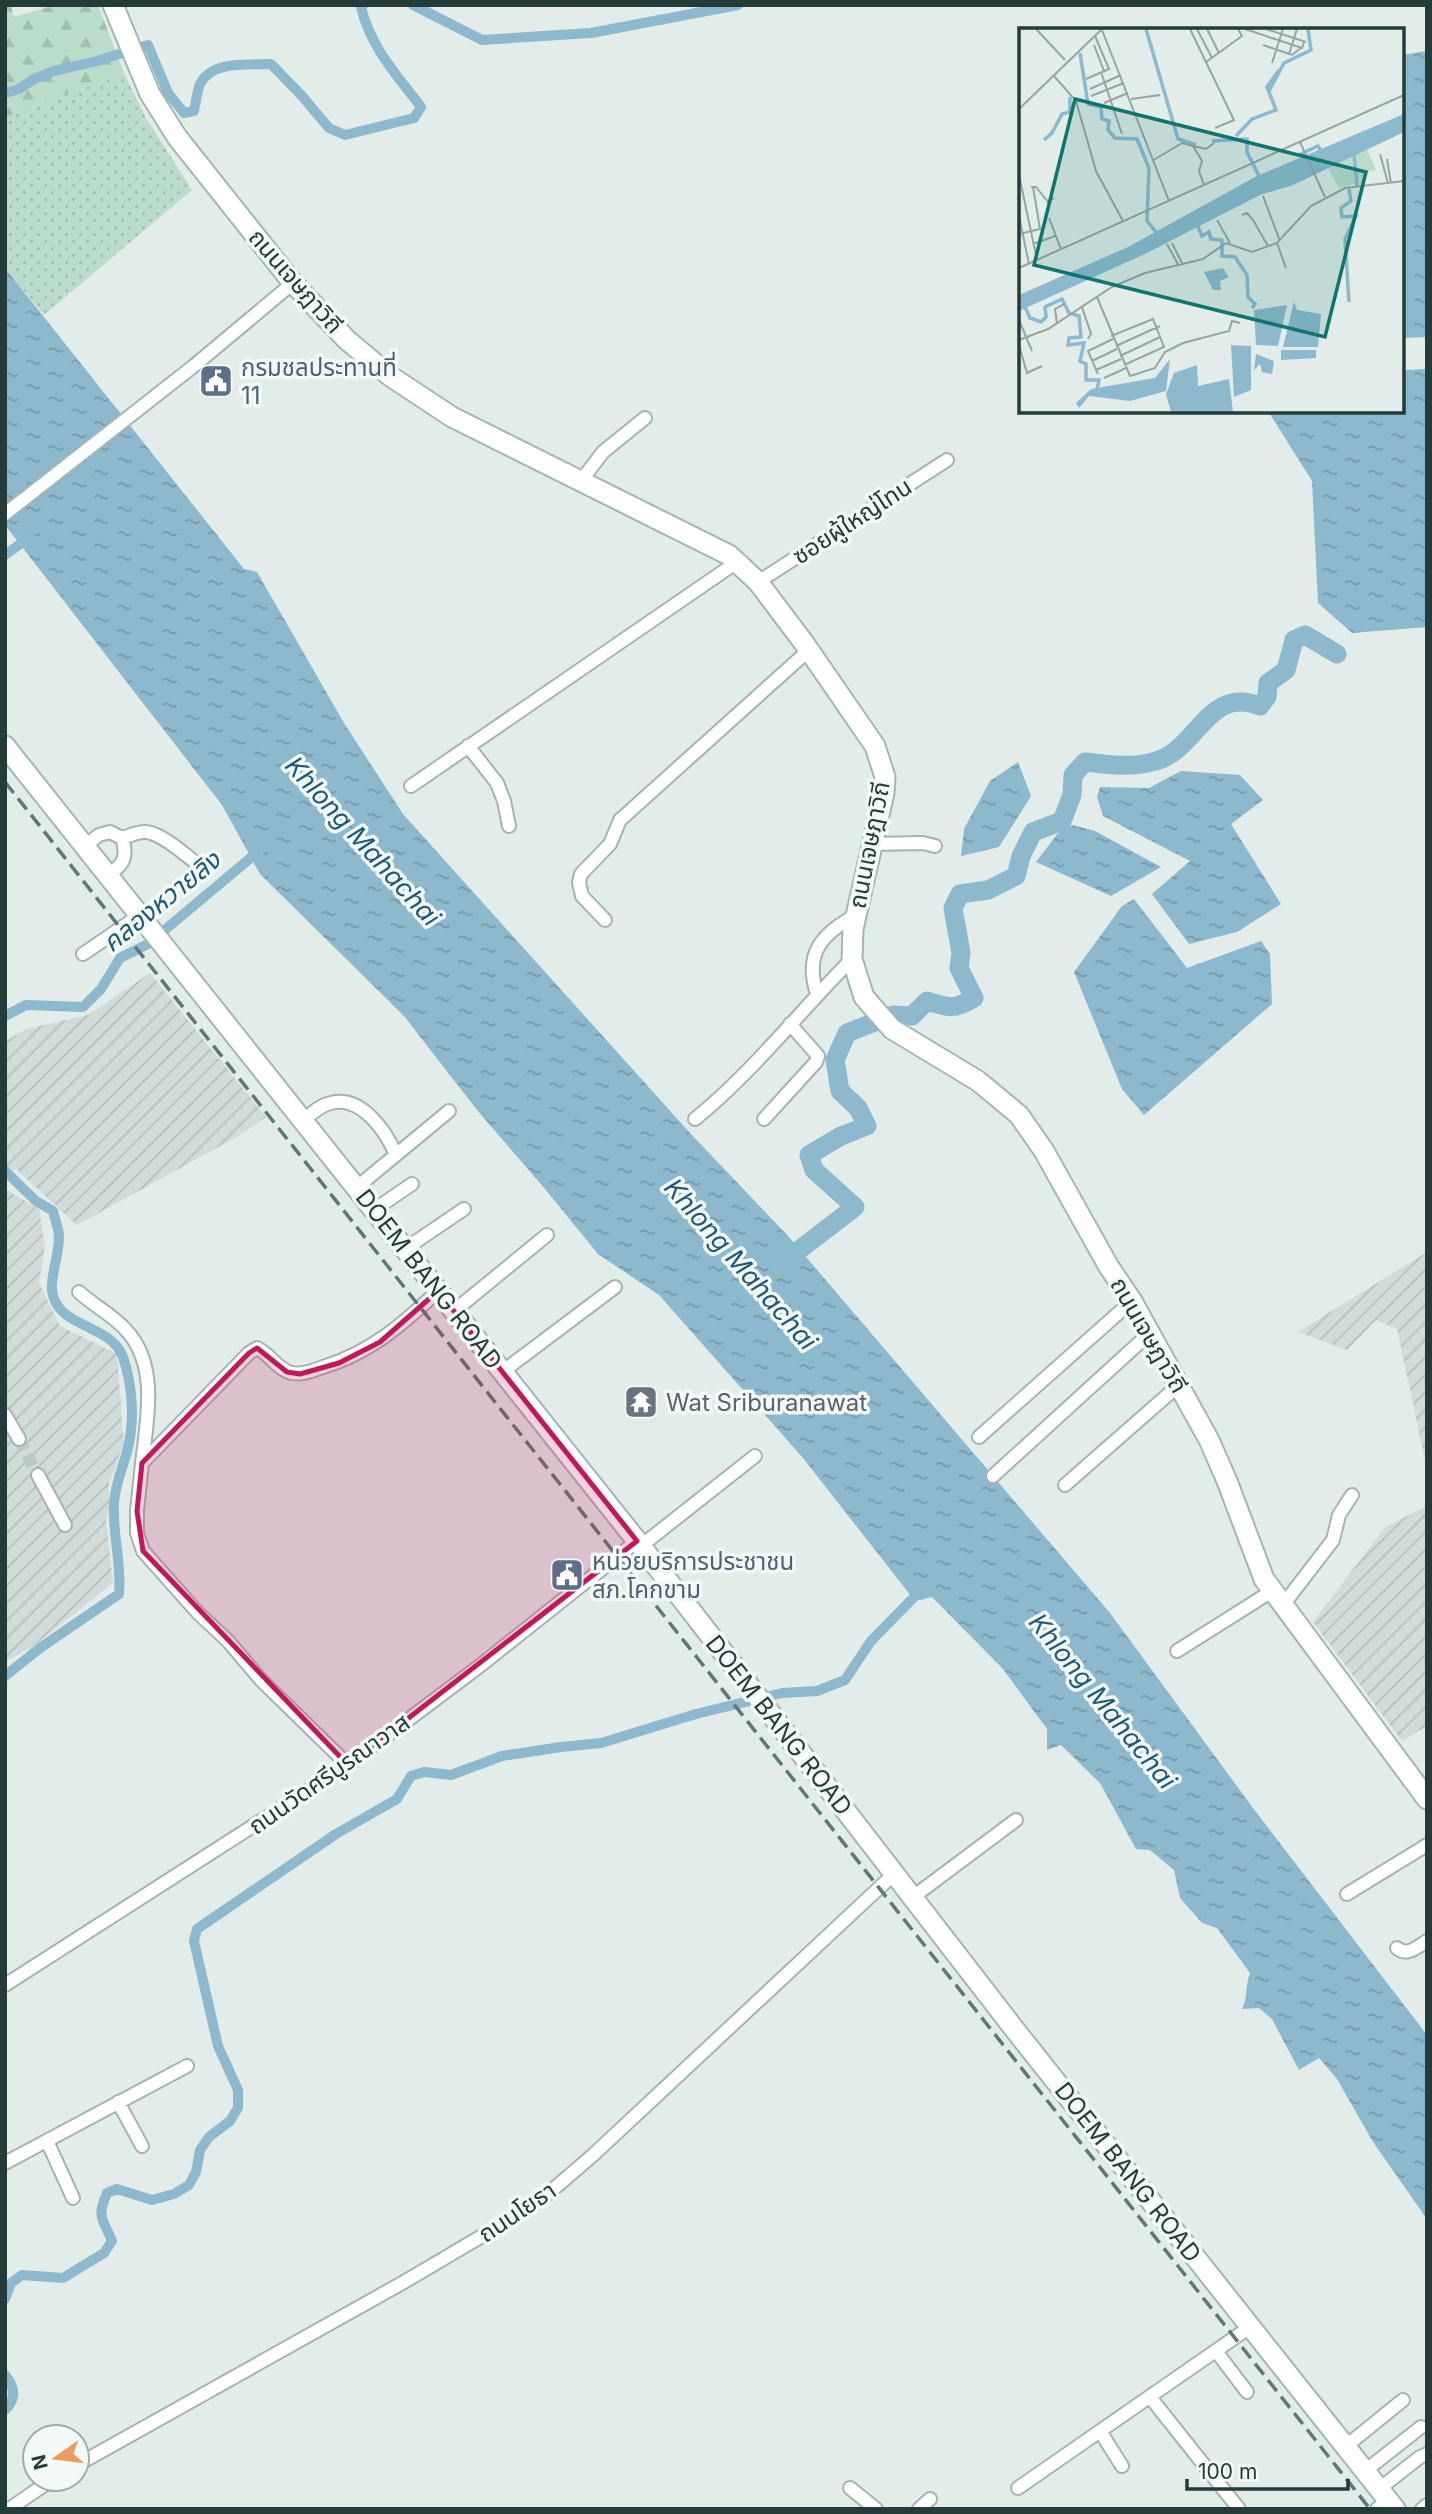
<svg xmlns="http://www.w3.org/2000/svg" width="1432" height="2514" viewBox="0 0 1432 2514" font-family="Inter,'Noto Sans Thai',sans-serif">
	<defs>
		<pattern id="industrial-furrows" width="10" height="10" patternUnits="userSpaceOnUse" patternTransform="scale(1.75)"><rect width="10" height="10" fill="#d1dcd9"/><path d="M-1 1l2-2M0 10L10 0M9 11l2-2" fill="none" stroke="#b3bebb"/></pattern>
		<pattern id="green-dots" width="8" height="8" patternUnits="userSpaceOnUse" patternTransform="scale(1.75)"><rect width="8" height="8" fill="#bcdccb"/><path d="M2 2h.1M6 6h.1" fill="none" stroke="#a1beaf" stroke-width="1.8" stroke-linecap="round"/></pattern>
		<pattern id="forest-firs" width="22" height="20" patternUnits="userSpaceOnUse" patternTransform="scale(1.75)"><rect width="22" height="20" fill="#bcdccb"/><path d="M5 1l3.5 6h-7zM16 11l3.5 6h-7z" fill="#a1beaf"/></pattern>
		<pattern id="water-ripples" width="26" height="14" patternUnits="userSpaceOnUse" patternTransform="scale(1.75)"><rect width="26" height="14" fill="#8db9cf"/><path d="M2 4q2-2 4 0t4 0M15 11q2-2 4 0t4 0" fill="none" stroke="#7398a9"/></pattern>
	</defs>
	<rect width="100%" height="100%" fill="#e2ece9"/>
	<path fill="url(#industrial-furrows)" d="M150,973L266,1117L242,1134L77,1225L16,1169L5,1174V1041L26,1029L88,1015Z
		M5,1189L39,1209L45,1245L39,1283L60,1326L117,1354L124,1444L109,1483V1508L106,1522L113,1583L32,1647L5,1662Z
		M1427,1252V1470L1397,1329L1376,1320L1347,1350L1298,1332Z
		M1427,1506V1726L1402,1741L1313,1622L1385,1527Z"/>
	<path fill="url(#green-dots)" d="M124,73L146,118L192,190L44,315L5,268V117Z"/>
	<path fill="url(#forest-firs)" d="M5,5H11L14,17L55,5H98L124,73L5,117Z"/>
	<path fill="url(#water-ripples)" d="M1427,51V337L1402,338V55Z
		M5,268L244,569L257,572L344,723L403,814L690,1133L789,1237L1110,1613L1253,1808L1427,2035V2219L1373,2142L1337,2079L1319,2058L1299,2070L1272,2019L1259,2008L1242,2009C1248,1997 1245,1986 1250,1973L1217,1928L1202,1923L1180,1898L1174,1870L1150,1850L1136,1849L1100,1783L1061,1745L1047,1750V1729L1003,1669L932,1597L915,1601L803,1458L659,1295L598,1254L545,1189L477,1110L404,1016L260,874L222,805L5,525Z
		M1427,369V627L1352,633L1318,603L1312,481L1268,411H1402V370Z
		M1018,762L1031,796L999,847L961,856L964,829L990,781Z
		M1181,771L1240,775L1263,800L1231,824L1281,904L1237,932L1189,944L1152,894L1190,861L1103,816L1097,797L1100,787L1149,788Z
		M1072,825L1095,831L1161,867L1111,896L1036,862L1058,833Z
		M1134,899L1187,968L1261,941L1270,954L1272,1004L1144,1115L1122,1089L1074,972L1122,906Z"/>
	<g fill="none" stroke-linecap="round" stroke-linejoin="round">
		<path stroke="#8db9cf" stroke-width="10" d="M413,5L482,40L591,33L738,5
			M5,93L19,89L34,79L54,71L97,61L148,45L168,93L184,113L194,111C196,102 197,91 200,84C212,60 249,65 271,64L302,96L329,128L345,135L414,118L421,107C396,74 371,48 361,7L363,5
			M5,555L31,536
			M5,1016L26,1005L83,1007L101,989L120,958L148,944L260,850
			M5,1171L36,1201L53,1211C55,1220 59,1229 59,1237C59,1255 51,1273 52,1290C56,1329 111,1323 123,1357C133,1387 135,1421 127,1452C122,1469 115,1485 114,1503C112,1534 122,1563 119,1594L40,1648L5,1676
			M5,2299L11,2283L22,2275L63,2278L104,2253L112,2241C103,2218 96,2219 107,2193L117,2189L152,2200L174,2194L189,2185L196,2172L200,2150L209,2137L230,2121L238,2108V2090L218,2046L194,1941L197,1929L336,1834L397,1799L411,1776L424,1772L451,1775L502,1756L561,1747L601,1743L696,1714L782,1693L817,1691L845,1680L871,1641L921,1590
			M5,2375C15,2387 17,2399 5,2410"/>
		<path stroke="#8db9cf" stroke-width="19" d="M781,1264L855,1207L814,1170L809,1155L841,1136L867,1126L858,1108L840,1091L835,1060L847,1033L893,1015L912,1016L927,1001C948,1008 955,1010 974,998L959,968L961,953L953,908L960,894L988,890L1016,876L1021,856L1033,832L1062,821L1072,795L1073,775L1085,762C1109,765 1133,768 1156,761C1197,750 1208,685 1260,706L1267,697L1268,683L1286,670L1294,640L1305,635L1337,654"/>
		<path stroke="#bcc9c6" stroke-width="12" stroke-dasharray="12 6" stroke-linecap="butt" d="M19,1439L38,1475"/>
		<defs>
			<path id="street" d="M581,481L603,452L645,418
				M5,514L195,365L293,283
				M758,582L947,460
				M468,746L497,783L504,801L509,826
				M411,786L737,562
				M122,838C129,836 137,832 144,832C160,831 186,856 199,865
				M872,844L923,843L935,846
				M85,846L99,835L110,832L122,838C128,856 124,865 108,875
				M605,920L582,896L579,882L581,874L610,844L620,820L809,650
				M83,954L140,915
				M817,994C804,954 821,934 856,915
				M695,1119C753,1072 799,1012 852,959
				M764,1119L816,1062L818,1056L790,1024
				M303,1121C311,1114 320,1105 331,1103C361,1095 386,1131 396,1155
				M356,1188L449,1111
				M374,1210L412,1184
				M405,1249L464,1209
				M79,1292C94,1306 113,1315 126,1330C159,1365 147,1420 142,1463
				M454,1311L547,1235
				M502,1372L615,1287
				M5,1415L19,1439
				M979,1437L1132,1301
				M38,1475L65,1525
				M993,1476L1150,1333
				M1065,1485L1179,1385
				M641,1546L755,1456
				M1283,1605L1333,1540L1339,1515L1352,1495
				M1177,1651L1272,1591
				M348,1765L262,1681L228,1641L198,1613L143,1551L137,1533V1511L142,1463L249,1353L257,1348C270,1354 277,1369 291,1373C302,1375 312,1371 323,1367C370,1353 403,1324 438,1291
				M1347,1894L1427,1845
				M913,1897L1016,1820
				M1397,1948C1407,1957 1417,1947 1427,1941
				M5,1985L348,1765L481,1665L637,1541
				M118,2102L142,2146
				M47,2141L73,2198
				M5,2163L187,2066
				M1216,2351L1247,2392
				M1150,2397L1239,2509
				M1100,2431L1122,2466
				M1345,2447L1403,2400
				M77,2465L404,2282L511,2219L543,2198L592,2156L894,1874
				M1365,2471L1421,2427
				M850,2488L876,2509
				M1018,2488L1250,2327
				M1379,2489L1420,2457L1427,2454
				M9,2509L53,2479
				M919,2509L930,2499
				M1377,2509L1388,2500
				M1422,2509L1427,2505"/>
			<path id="secondary" d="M113,5L150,94L177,137L293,283L347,340L390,376L452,417L729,555L758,582L804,643L875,746L885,777L884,793L853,929L852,959L864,997L892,1029L978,1081L1019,1115L1044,1151L1109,1267L1132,1301L1209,1440L1227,1481L1264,1579L1427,1799
				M5,746L641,1546L1015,2030L1395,2509"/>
		</defs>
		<use href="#street" stroke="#a5b4b1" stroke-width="16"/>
		<use href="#secondary" stroke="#a1b7b3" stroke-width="23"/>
		<use href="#street" stroke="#fff" stroke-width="12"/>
		<use href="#secondary" stroke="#fff" stroke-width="19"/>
		<path stroke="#5d7876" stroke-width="3.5" stroke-dasharray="14 7" stroke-linecap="butt" d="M5,782L1370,2509"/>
	</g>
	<path fill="#c2185b" fill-opacity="0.2" stroke="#c2185b" stroke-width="5" stroke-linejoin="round" d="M438,1291L637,1541L348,1765L143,1551L137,1511L142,1463L249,1353L257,1348L287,1372L300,1374L339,1363L380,1342Z"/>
	<defs>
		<symbol id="civic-square" viewBox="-11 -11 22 22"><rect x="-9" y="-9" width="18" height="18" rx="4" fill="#5c6f8a" stroke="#f3f9f7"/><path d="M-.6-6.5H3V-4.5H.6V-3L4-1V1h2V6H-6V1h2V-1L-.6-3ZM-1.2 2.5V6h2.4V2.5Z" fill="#fff"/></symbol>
		<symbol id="temple-square" viewBox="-11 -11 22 22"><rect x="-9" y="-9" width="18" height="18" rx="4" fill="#6b7280" stroke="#f3f9f7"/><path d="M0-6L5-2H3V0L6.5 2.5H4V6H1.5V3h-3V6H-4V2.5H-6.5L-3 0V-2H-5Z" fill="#fff"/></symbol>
	</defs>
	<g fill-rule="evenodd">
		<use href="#civic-square" x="197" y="362" width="38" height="38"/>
		<use href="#temple-square" x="622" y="1383" width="38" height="38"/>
		<use href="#civic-square" x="548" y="1556" width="38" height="38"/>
	</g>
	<g text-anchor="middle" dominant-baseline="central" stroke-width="7" stroke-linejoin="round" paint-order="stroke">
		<g font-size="24" fill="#233c3a" stroke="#f3f9f7">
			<text transform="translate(296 281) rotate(49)">ถนนเจษฎาวิถี</text>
			<text transform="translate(852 521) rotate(-33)">ซอยผู้ใหญ่โทน</text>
			<text transform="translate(869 845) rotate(-79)">ถนนเจษฎาวิถี</text>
			<text transform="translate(429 1279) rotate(52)">DOEM BANG ROAD</text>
			<text transform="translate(1149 1335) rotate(60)">ถนนเจษฎาวิถี</text>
			<text transform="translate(779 1725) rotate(52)">DOEM BANG ROAD</text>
			<text transform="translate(329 1774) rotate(-35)">ถนนวัดศรีบูรณาวาส</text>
			<text transform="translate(1128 2172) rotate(52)">DOEM BANG ROAD</text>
			<text transform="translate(517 2212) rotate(-34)">ถนนโยธา</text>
		</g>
		<g font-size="24" fill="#4e5e75" stroke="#f3f9f7" text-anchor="start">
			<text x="241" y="367">กรมชลประทานที่<tspan x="241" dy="28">11</tspan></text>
			<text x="592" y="1561">หน่วยบริการประชาชน<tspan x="592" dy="28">สภ.โคกขาม</tspan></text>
		</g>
		<g font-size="24" fill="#5b616d" stroke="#f3f9f7" text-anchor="start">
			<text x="666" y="1402">Wat Sriburanawat</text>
		</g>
		<g font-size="26" font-style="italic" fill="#1f5876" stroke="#f3f9f7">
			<text transform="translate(363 841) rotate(48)">Khlong Mahachai</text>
			<text transform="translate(161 901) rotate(-39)">คลองหวายลิง</text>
			<text transform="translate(741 1264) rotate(49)">Khlong Mahachai</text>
			<text transform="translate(1103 1701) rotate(51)">Khlong Mahachai</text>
		</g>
	</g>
	<g transform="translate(1019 28)">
		<rect width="385" height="385" fill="#e2ece9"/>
		<path d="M332,129L335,156L320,160L309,140Z" fill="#bcdccb"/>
		<path d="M348,121L357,142L345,145V155L335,156L332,129Z" fill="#bcdccb"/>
		<path d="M385,86V104L274,157L241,167L128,225L0,283V267L109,219L238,148ZM204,240L210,249L201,253L202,262H194L185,244ZM275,274L278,282L302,286L299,319H264ZM268,277L259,318L237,317L235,282ZM212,317L232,318V362L215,369ZM262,322H297V330L262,332ZM237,326L255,333L253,346L243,344L241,336L235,342ZM151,331L147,363L111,373L70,368L60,380L57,375L72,361L136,350ZM178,337L179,358L210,351L214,384H152L147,366L155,345Z" fill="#8db9cf"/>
		<path fill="none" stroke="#8db9cf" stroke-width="3.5" d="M127,1L159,111L177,117M61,25L69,76L82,79L83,91L90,93L89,102L96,110L118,111L130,140L128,193L137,204M250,63L265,35L292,22L289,1M217,108L233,91L257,82L248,59L260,42M25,112L33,105L43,86L51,84V69M193,113L228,111V124L241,150M335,125L338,159M284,132L282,126L299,118L304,126M178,196L183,208L190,204L192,211L203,212V228L216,229L228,247L229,269L236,276L233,280M330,274L326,211L337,188L323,189L322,180L332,173L330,161M6,279L11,290L22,294L27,289L26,279L43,271L50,285L60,288L62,309L50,310L49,317L65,315L61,333L67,336V352H80L77,366"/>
		<path fill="none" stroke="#96a6a3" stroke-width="2" d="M17,1L46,32M171,1L215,92L196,100M178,1L193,30M188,1L200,25M226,1L283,20L285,14M247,1L287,14M83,2L150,173M75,17L85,43M244,17L273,27L282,20M270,26L278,1M187,34L223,8L219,1M253,35L264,1M82,44L103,106M35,48L57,73L77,143L104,193M67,51L90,41L76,8M71,61L102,47M72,68L105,55M112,71L141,67M85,75L109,65M0,81L83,1M281,114L306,169M174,118L187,121L195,115M361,126L369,155M368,131L372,155M133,133L163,115L174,118L183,133L180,143L185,157M0,147L18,232M12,159H17L29,174L35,170M244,168L261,213M223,187L228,185L234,192L249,218M0,188L10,236M30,190L42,221M198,192L211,215M0,206L21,201L14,159M153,215L164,237M258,215L267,240M14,216L36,208M148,216L160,238M0,240L385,67M78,269L111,348L136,340L146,324L164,315L210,303L213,293L221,295M63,279L72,306L69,311M0,292L13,323M38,296L36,281L45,276M92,308L134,291L145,319L105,337M0,312L29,301L93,259L126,245L184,231L207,215L233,224L258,215L292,178L326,160L385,153M0,317L8,345L23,338M97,318L141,298M101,328L141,309M73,333L98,321M77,342L102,331M79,346L69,323L94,311M85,350L107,340"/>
		<path fill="#0f766e" fill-opacity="0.15" stroke="#0f766e" stroke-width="3.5" d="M56,71L347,144L306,309L15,237Z"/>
		<rect width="385" height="385" fill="none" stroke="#233c3a" stroke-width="3.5"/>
	</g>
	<rect width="1432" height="2514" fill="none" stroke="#233c3a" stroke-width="14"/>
	<g transform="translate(56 2458) rotate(256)"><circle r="33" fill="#f3f9f7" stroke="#a0adab" stroke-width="2"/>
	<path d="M0-5L12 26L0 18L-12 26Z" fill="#ec9c60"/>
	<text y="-10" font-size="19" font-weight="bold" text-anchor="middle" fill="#233c3a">N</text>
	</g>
	<path d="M1187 2479v10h161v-10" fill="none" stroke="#233c3a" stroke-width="3.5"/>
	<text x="1198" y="2479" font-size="21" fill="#233c3a" stroke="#f3f9f7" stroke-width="5" paint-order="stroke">100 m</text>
</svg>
